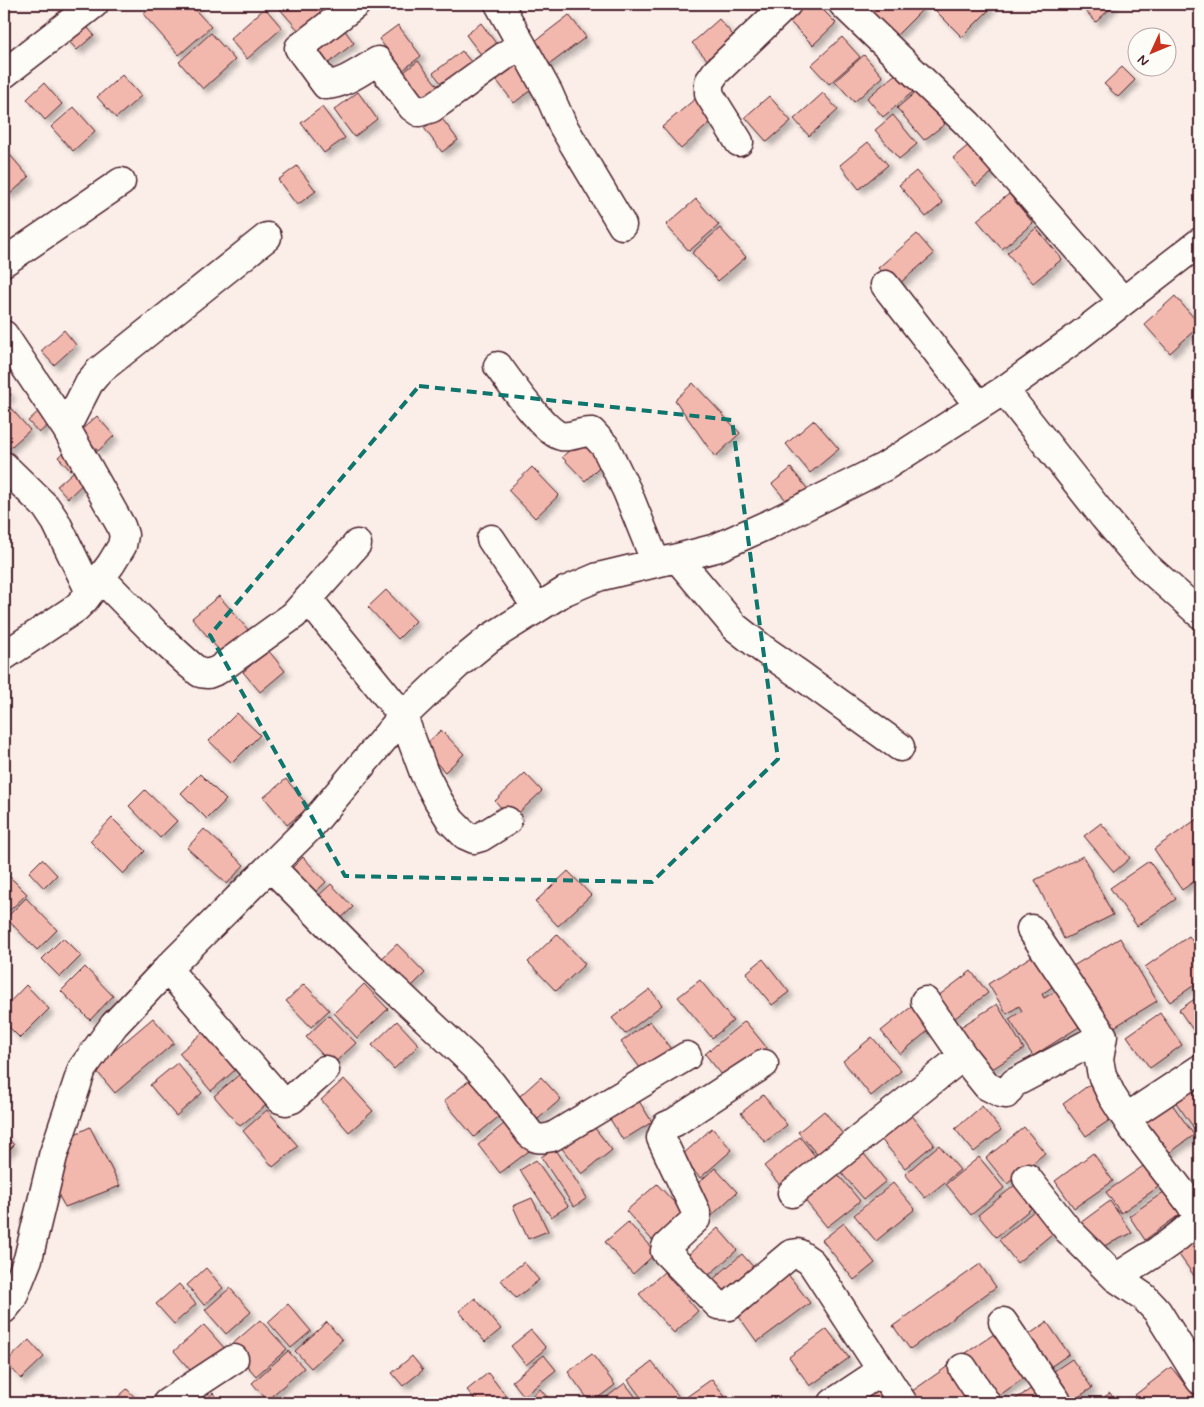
<svg xmlns="http://www.w3.org/2000/svg" width="1204" height="1407" viewBox="0 0 1204 1407" font-family="Mynerve,sans-serif">
	<defs>
		<filter id="shadow"><feDropShadow dx="4.5" dy="4.5" stdDeviation="2.5" flood-color="#0004"/></filter>
	</defs>
	<rect width="100%" height="100%" fill="#fbeee8"/>
	<filter id="ink" filterUnits="userSpaceOnUse"><feTurbulence type="fractalNoise" baseFrequency=".02" numOctaves="2"/><feDisplacementMap in="SourceGraphic" scale="10" xChannelSelector="R" yChannelSelector="G"/><feConvolveMatrix kernelMatrix="1 2 1 2 8 2 1 2 1" color-interpolation-filters="sRGB"/></filter>
	<g filter="url(#ink)">
		<path fill="#f3b8ad" stroke="#4a1f2b" filter="url(#shadow)" d="M154,4H190L211,27L179,55L143,14Z
			M284,4H317L329,18L306,39L279,8Z
			M802,4H817L836,23L813,45L787,19Z
			M870,4H917L923,9L893,39L864,9Z
			M942,4H987L991,8L962,37L935,10Z
			M1079,4H1115L1096,22Z
			M265,8L282,28L247,59L230,39Z
			M569,15L586,37L546,67L530,45Z
			M719,19L739,42L712,65L692,43Z
			M81,20L94,35L77,50L64,36Z
			M481,23L498,46L483,57L466,35Z
			M340,24L354,43L326,65L311,45Z
			M398,25L421,56L403,70L379,39Z
			M211,33L235,60L203,89L179,62Z
			M842,37L860,57L829,84L811,65Z
			M462,51L475,67L446,89L433,73Z
			M864,55L883,77L854,102L835,81Z
			M517,60L536,86L514,103L494,77Z
			M418,61L440,89L422,103L400,75Z
			M1122,67L1135,80L1118,97L1104,84Z
			M899,71L915,90L883,117L867,98Z
			M122,75L141,96L116,118L97,97Z
			M44,83L62,104L45,120L27,99Z
			M917,91L945,124L924,140L897,108Z
			M358,92L377,119L354,137L334,110Z
			M823,93L838,110L809,136L794,119Z
			M769,96L791,121L767,142L745,117Z
			M696,98L714,119L681,149L662,127Z
			M74,107L95,131L73,151L51,127Z
			M322,107L345,138L324,153L301,123Z
			M893,115L917,144L899,159L875,130Z
			M440,116L458,140L442,152L424,128Z
			M868,142L888,165L859,189L840,165Z
			M971,143L995,170L976,186L953,158Z
			M4,148L29,177L9,195L4,189Z
			M297,166L316,191L297,205L278,180Z
			M916,171L943,203L926,217L899,185Z
			M1009,194L1033,223L1002,249L977,220Z
			M696,199L719,225L689,251L666,225Z
			M720,228L746,257L718,281L692,253Z
			M1036,228L1062,259L1033,283L1007,253Z
			M917,234L934,254L894,288L878,268Z
			M1175,296L1200,325L1170,353L1144,324Z
			M64,330L76,345L54,365L41,351Z
			M693,383L740,433L715,457L675,400Z
			M4,387L11,395L4,402Z
			M8,405L30,430L4,453V409Z
			M42,408L54,420L39,433L28,421Z
			M97,416L114,436L98,451L80,431Z
			M814,420L839,449L810,473L786,444Z
			M585,436L607,459L585,481L562,457Z
			M69,447L81,461L70,470L58,457Z
			M79,467L89,478L68,498L57,486Z
			M532,467L559,495L535,518L508,490Z
			M791,468L810,492L792,507L772,484Z
			M386,590L416,621L398,639L368,607Z
			M219,596L250,632L223,655L192,618Z
			M268,650L285,671L260,692L243,672Z
			M237,713L260,735L232,763L209,741Z
			M441,730L464,754L445,772L422,748Z
			M525,773L542,791L512,819L495,801Z
			M200,774L226,800L207,819L181,793Z
			M286,779L309,807L287,825L264,797Z
			M145,790L177,821L160,838L129,806Z
			M1200,817V877L1182,890L1154,849Z
			M112,818L145,851L123,874L90,841Z
			M1101,823L1130,858L1114,872L1084,836Z
			M204,829L244,865L227,884L187,848Z
			M1083,856L1113,915L1064,939L1035,880Z
			M303,857L326,882L309,898L286,874Z
			M42,859L57,875L44,888L29,872Z
			M1149,861L1176,899L1137,926L1110,888Z
			M568,871L591,895L558,926L535,902Z
			M8,875L27,894L9,911L4,905V880Z
			M331,884L353,907L336,923L314,900Z
			M26,898L57,930L37,950L6,918Z
			M557,934L585,964L556,991L528,962Z
			M1189,936L1200,952V981L1170,1002L1145,967Z
			M63,938L81,956L60,977L42,959Z
			M1120,938L1157,1001L1111,1029L1073,966Z
			M397,944L425,973L406,992L378,962Z
			M1032,956L1052,987L1042,994L1044,998L1056,991L1079,1027L1033,1056L1009,1019L1022,1011L1019,1006L1007,1014L988,984Z
			M763,959L789,992L772,1005L746,973Z
			M85,967L113,996L90,1020L61,991Z
			M971,971L988,993L951,1021L934,999Z
			M700,980L733,1021L712,1038L678,997Z
			M304,984L329,1010L311,1027L286,1001Z
			M364,984L388,1009L357,1038L334,1013Z
			M26,985L49,1009L20,1038L4,1022V1008Z
			M650,989L662,1005L625,1034L612,1018Z
			M1200,995V1040L1179,1010Z
			M916,1003L935,1025L900,1054L881,1031Z
			M997,1004L1024,1049L981,1076L954,1031Z
			M1160,1013L1182,1045L1150,1068L1127,1036Z
			M329,1015L356,1043L332,1065L306,1037Z
			M153,1018L174,1043L115,1093L94,1068Z
			M397,1021L419,1045L394,1069L372,1045Z
			M650,1021L673,1052L644,1073L621,1042Z
			M745,1021L767,1048L727,1081L705,1054Z
			M203,1032L235,1070L211,1091L179,1053Z
			M872,1037L901,1071L871,1096L843,1061Z
			M177,1063L202,1093L176,1116L150,1085Z
			M240,1074L266,1105L240,1126L214,1096Z
			M541,1077L561,1099L531,1125L512,1103Z
			M472,1078L502,1114L474,1137L444,1101Z
			M344,1079L373,1111L349,1132L321,1100Z
			M1093,1082L1117,1115L1086,1136L1063,1104Z
			M1189,1086L1200,1102V1123L1194,1128L1172,1097Z
			M763,1095L787,1125L765,1142L741,1113Z
			M1169,1100L1194,1135L1164,1157L1139,1121Z
			M639,1101L652,1122L623,1140L610,1119Z
			M982,1106L1001,1130L974,1152L955,1129Z
			M267,1110L298,1146L273,1167L243,1131Z
			M824,1111L847,1139L821,1159L798,1132Z
			M910,1113L934,1144L905,1168L880,1138Z
			M510,1119L533,1148L500,1173L478,1145Z
			M590,1122L612,1150L582,1174L560,1146Z
			M90,1127L120,1186L65,1207L54,1187L73,1135Z
			M1024,1127L1045,1153L1007,1184L986,1158Z
			M712,1128L732,1150L700,1178L681,1156Z
			M4,1134L14,1145L4,1155Z
			M800,1137L819,1161L784,1190L764,1166Z
			M939,1145L960,1170L925,1198L905,1174Z
			M555,1148L587,1198L574,1207L541,1157Z
			M860,1149L886,1181L864,1199L837,1168Z
			M1093,1153L1113,1181L1074,1208L1055,1181Z
			M979,1157L1004,1188L971,1215L946,1184Z
			M536,1160L568,1206L551,1217L520,1170Z
			M1146,1164L1161,1185L1121,1213L1106,1192Z
			M715,1168L737,1192L709,1218L687,1193Z
			M836,1172L860,1201L827,1227L803,1198Z
			M893,1183L915,1209L876,1241L854,1215Z
			M657,1184L684,1213L653,1241L626,1211Z
			M1015,1185L1033,1207L996,1237L978,1215Z
			M1171,1187L1187,1209L1145,1240L1129,1216Z
			M532,1198L548,1231L528,1239L513,1206Z
			M1110,1201L1132,1233L1095,1250L1076,1226Z
			M1040,1206L1058,1229L1017,1263L999,1240Z
			M628,1222L656,1253L633,1274L605,1242Z
			M844,1223L875,1263L854,1280L822,1240Z
			M718,1228L737,1250L700,1283L681,1261Z
			M1200,1235V1284L1177,1252Z
			M742,1254L761,1276L730,1304L710,1282Z
			M524,1262L539,1280L516,1298L501,1280Z
			M980,1264L996,1287L910,1349L893,1326Z
			M206,1268L223,1288L204,1305L187,1285Z
			M664,1272L698,1311L674,1333L639,1294Z
			M787,1273L810,1303L757,1342L735,1311Z
			M179,1284L196,1304L174,1324L156,1304Z
			M230,1288L251,1312L226,1334L205,1310Z
			M475,1298L501,1329L485,1342L459,1311Z
			M288,1304L311,1331L291,1348L268,1322Z
			M260,1320L287,1349L256,1376L230,1346Z
			M327,1322L342,1340L311,1368L295,1351Z
			M1047,1322L1069,1354L1043,1372L1021,1340Z
			M204,1325L226,1350L196,1377L174,1351Z
			M827,1329L849,1358L810,1386L789,1357Z
			M531,1330L546,1348L526,1365L511,1346Z
			M1000,1330L1030,1374L994,1399L963,1355Z
			M29,1340L44,1357L21,1379L6,1362Z
			M288,1351L304,1368L267,1400L252,1383Z
			M592,1354L615,1385L591,1403L568,1372Z
			M544,1355L556,1370L524,1396L512,1381Z
			M412,1356L423,1370L403,1386L392,1373Z
			M1072,1359L1092,1388L1069,1403L1045,1377Z
			M652,1362L679,1397L671,1403H645L628,1380Z
			M951,1364L978,1403H910L905,1396Z
			M1171,1367L1194,1396L1185,1403H1142L1135,1395Z
			M488,1373L510,1401L507,1403H478L467,1390Z
			M712,1379L728,1401L726,1403H678Z
			M625,1383L640,1403H599Z
			M876,1384L890,1403H850Z
			M1032,1388L1043,1403H1010Z
			M127,1389L140,1403H111Z
			M540,1389L552,1403H523Z
			M213,1393L222,1403H201Z
			M1110,1393L1117,1403H1096Z"/>
		<g fill="none" stroke-linecap="round" stroke-linejoin="round">
			<defs>
				<path id="minor" d="M356,4L299,48L326,85C345,84 362,70 378,61L412,107L419,112L432,108L521,44
					M499,4L548,92L563,126L622,225
					M843,4L968,124L1123,301
					M4,74L94,4
					M739,142L709,94V82L716,72L787,4
					M4,262L121,182
					M885,285L979,406
					M4,335L66,428L121,526L124,535L122,546L111,564L85,599L76,608L4,656
					M498,366C508,380 546,434 561,436C571,438 581,431 592,432L605,446L627,491L656,563
					M1004,390L1104,517L1144,564L1200,614
					M66,428L89,383L99,371L267,237
					M4,466L46,507L56,522L90,592
					M491,539L537,608
					M677,558L735,627L763,649L799,674L900,747
					M101,578L155,633L189,664L200,673L208,674L218,670L294,615L357,544
					M308,599L403,716L424,773L438,800L451,821L465,835L474,839L481,837L507,821
					M271,867L361,958L475,1065L491,1083L530,1134C537,1140 542,1139 552,1137L687,1056
					M1031,929L1103,1036L1099,1060L1102,1075L1112,1096L1131,1126L1190,1203L1196,1213V1220C1175,1243 1142,1260 1116,1278
					M167,969L280,1099L286,1101L292,1099L325,1070
					M925,1001L963,1056L987,1086L1001,1093L1006,1094L1014,1083L1103,1036
					M764,1064L675,1122L666,1126L661,1138L696,1212V1219L669,1244L666,1247L665,1251L718,1305L729,1306L791,1254L798,1253L811,1262L903,1403
					M1126,1118L1200,1069
					M1027,1178L1068,1230L1116,1278L1144,1297L1157,1311L1200,1380
					M792,1193L963,1056
					M4,1309L12,1299L28,1259L53,1156L82,1069L114,1025L167,969L309,828L403,716L457,665L490,638L565,591L598,577L677,558L716,548L776,521L884,467L1004,390L1072,341L1200,242
					M1003,1322L1058,1403
					M963,1368L986,1403
					M167,1403L234,1359
					M833,1403L881,1371"/>
			</defs>
			<use href="#minor" stroke="#4a1f2b" stroke-width="31"/>
			<use href="#minor" stroke="#fdfcf7" stroke-width="28"/>
		</g>
	</g>
	<path fill="none" stroke="#0f766e" stroke-width="4" stroke-dasharray="10 6" stroke-linejoin="round" d="M419,386L732,420L778,759L652,882L345,876L210,635Z"/>
	<rect width="1204" height="1407" fill="none" stroke="#fdfcf7" stroke-width="20"/>
	<rect x="10" y="10" width="1184" height="1387" fill="none" stroke="#4a1f2b" stroke-width="2" filter="url(#ink)"/>
	<g transform="translate(1152 52) rotate(226)"><circle r="24" fill="#fdfcf7" stroke="#b5a4a5"/>
	<path d="M0-4L9 19L0 12L-9 19Z" fill="#c8321e"/>
	<text y="-8" font-size="14" font-weight="bold" text-anchor="middle" fill="#4a1f2b">N</text>
	</g>
</svg>
